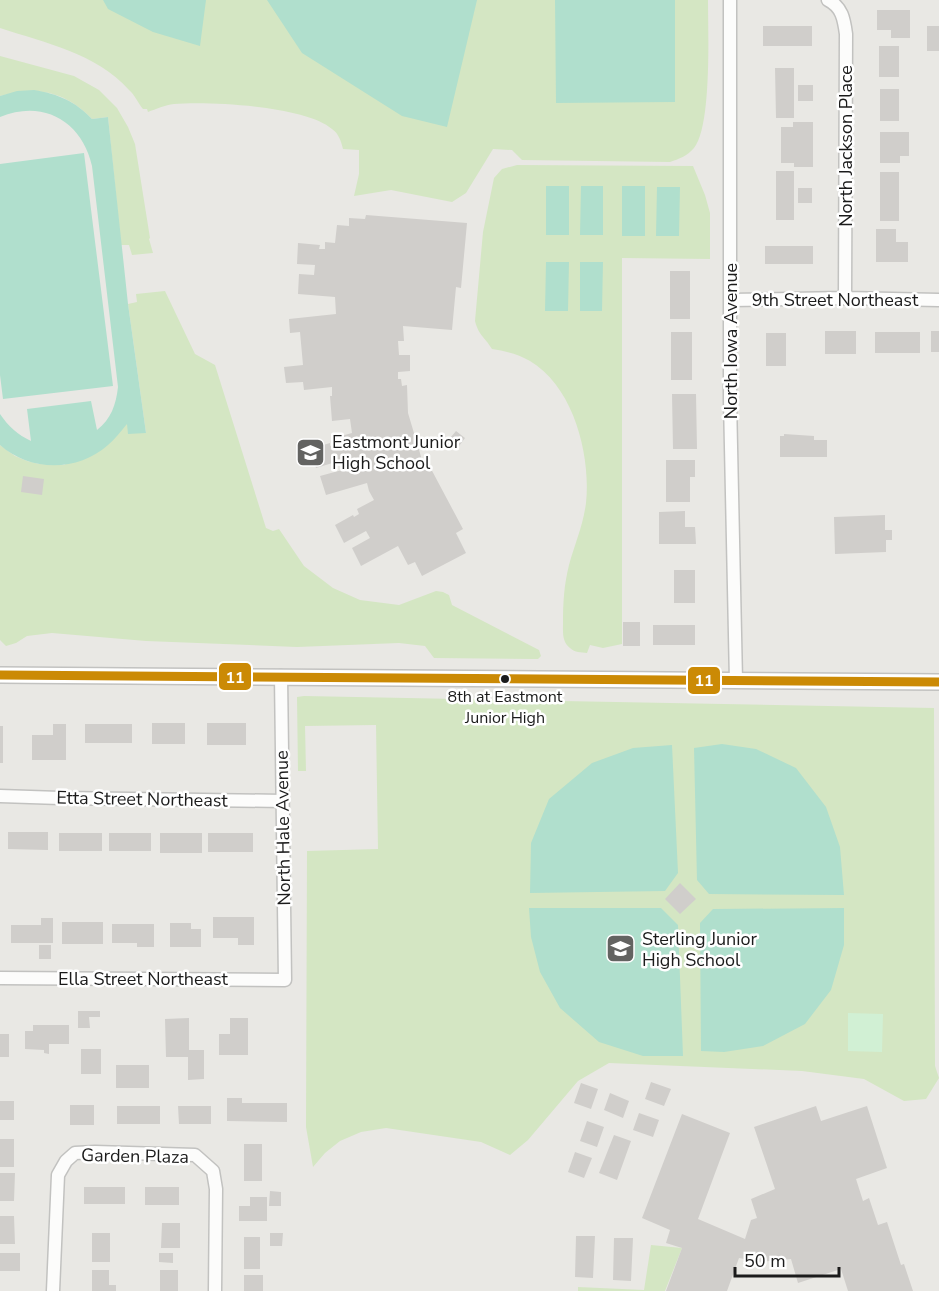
<svg xmlns="http://www.w3.org/2000/svg" width="939" height="1291" viewBox="0 0 939 1291" font-family="'Nunito Sans',sans-serif">
	<rect width="100%" height="100%" fill="#e9e8e4"/>
	<path fill="#d4e6c3" d="M0,0H708C708,31 712,126 694,148C687,156 679,159 670,162L522,160L512,150L493,149L466,193L452,202L391,190L354,196L359,174V150L343,149C341,141 339,134 332,129C306,106 210,101 174,104C165,105 156,109 148,112L147,109H143C138,103 135,95 129,90C96,53 45,43 0,28Z
		M0,56L74,76L99,90L117,108L128,127L135,144L150,238L149,239L153,253L132,255L129,245H121L108,117L92,119C65,91 37,86 0,96Z
		M517,165L693,166L705,195L710,213V259L622,258V644L603,648L590,645L587,653C581,652 575,653 570,648C562,642 563,633 563,623C563,603 564,585 569,565C575,543 583,526 586,503C591,456 574,387 530,361C518,354 505,351 492,349C484,336 479,336 475,321L483,232L494,178L502,169Z
		M165,291L195,354L215,365L266,528L273,531L279,529L304,566L333,588L360,600L399,605L436,591L443,592L449,595L452,605L539,650L541,656L538,659H534L434,658L425,646L399,643L297,647L146,641L52,633L27,636L16,643L6,646L0,640V445L15,456L27,461L39,464L64,465L118,434L127,423L146,433L128,304L137,302L136,294Z
		M304,696L934,708L935,1066L939,1078L926,1099L904,1101L864,1079L802,1071L609,1063L578,1081L528,1140L510,1155L481,1142L386,1128L361,1132L340,1141L325,1153L313,1167L306,1127L307,851L378,849L376,725L305,726L306,771H298L297,697Z
		M651,1245L682,1248L665,1291H578V1287L644,1290Z"/>
	<path fill="#d1f0d4" d="M848,1013L883,1014L882,1052L848,1051Z"/>
	<path fill="#b0dfcd" d="M103,0H206L200,46L153,32L108,9Z
		M267,0H477L447,127L402,116L302,53Z
		M555,0H675V102L556,103Z
		M34,90C58,94 75,101 92,119L108,117L128,304L146,433L128,434L127,424C121,431 115,439 108,445C78,472 30,472 0,445V414C8,426 18,435 31,441L27,409L91,401L97,430C111,419 116,405 118,387L92,166C82,121 43,99 0,117V96L17,91Z
		M84,153L113,386L3,399L0,375V164Z
		M546,186H569V235H546Z
		M581,186H603V235H580Z
		M622,186H645V236H622Z
		M657,187H680L679,236H656Z
		M546,262H569L568,311H545Z
		M580,262H603L602,311H580Z
		M722,744L756,749L796,768L826,807L840,847L844,895L709,894L697,880L694,748Z
		M672,745L678,873L665,891L530,893L531,843L549,799L592,763L633,748Z
		M529,908H661L678,925L683,1056H643L599,1042L560,1008L540,972L531,937Z
		M844,908V945L831,990L805,1024L763,1046L724,1052L701,1051L700,923L713,909Z"/>
	<path fill="#d0cecb" d="M877,10H910V38H891V30H877Z
		M763,26H812V46H763Z
		M927,26H939V51H927Z
		M879,46H899V77H879Z
		M775,68H794V118H776Z
		M798,85H813V101H798Z
		M880,89H899V121H880Z
		M793,122H813V167H794V163H781V127H793Z
		M880,132H909V156H900V163H880Z
		M776,171H794V220H776Z
		M880,172H899V221H880Z
		M798,188H812V203H798Z
		M366,215L467,223L461,288L456,287L452,330L403,326L404,341H398L399,355H410V371L398,372V379H401L402,386L407,385L408,413L425,470L430,467L463,529L456,533L466,553L422,576L415,562L408,565L398,546L361,566L352,548L370,538L366,531L344,543L335,525L353,515L354,517L359,514L357,509L374,500L369,491L367,483L326,495L320,476L342,470L339,461L316,468L310,449L330,443V446L336,444L334,438L352,433L350,419L332,421L330,396H332V387L304,390L303,382L286,383L284,367L303,365L300,332L290,333L289,319L336,314L335,297L298,294L299,274L314,275L315,265L297,264L298,243L320,245L319,249H325V242L335,243L337,225L349,226V218L365,219Z
		M876,229H896V242H908V262H876Z
		M765,246H813V264H765Z
		M670,271H690V319H670Z
		M825,331H856V354H825Z
		M931,331H939V352H931Z
		M671,332H692V380H671Z
		M875,332H920V353H875Z
		M766,333H786V366H766Z
		M672,394H696L697,449H673Z
		M456,431L465,438L459,446L457,444L453,448L446,443Z
		M784,434L814,436V440H827V457H780V436H784Z
		M666,460H695V477H690V502H666Z
		M23,476L44,479L42,495L21,492Z
		M685,511V527H695L696,544H659V512Z
		M885,515V530H892V540H886V552L835,554L834,517Z
		M674,570H695V603H674Z
		M623,622H640V646H623Z
		M653,625H695V645H653Z
		M152,723H185V744H152Z
		M207,723H246V745H207Z
		M53,724H66V760H32V735H53Z
		M85,724H132V743H85Z
		M0,726H3V763H0Z
		M8,832H48V850L8,849Z
		M59,833H102V851H59Z
		M109,833H151V851H109Z
		M160,833H202V853H160Z
		M208,833H253V852H208Z
		M680,883L696,899L680,914L665,899Z
		M213,917H254V945H238V938H213Z
		M41,918H53V943H11V925H41Z
		M62,922H103V944H62Z
		M170,923H191V929H201V947H170Z
		M112,924H154V947H137V943H112Z
		M39,945H51V959H39Z
		M78,1011H100V1017H89L90,1028H78Z
		M189,1018V1050H204V1079L188,1080V1057H166L165,1019Z
		M230,1018H248V1055H219V1034H230Z
		M33,1025H69V1044H49V1054L44,1053V1050L25,1049V1031H33Z
		M0,1034H9V1057H0Z
		M81,1049H101V1074H81Z
		M116,1065H149V1088H116Z
		M651,1082L671,1089L664,1106L645,1099Z
		M581,1083L598,1089L591,1109L574,1103Z
		M610,1093L629,1101L623,1118L604,1110Z
		M227,1098H242V1103H287V1122L227,1121Z
		M0,1101H14V1120H0Z
		M70,1105H94V1125H70Z
		M117,1106H160V1124H117Z
		M178,1106H211V1124H179Z
		M816,1106L821,1121L867,1106L887,1168L856,1179L863,1201L869,1198L878,1225L887,1222L901,1265L904,1264L913,1291H848L841,1269L798,1283L791,1259L759,1262L739,1258L727,1291H666L682,1248L666,1243L670,1230L642,1218L682,1114L730,1133L698,1219L745,1239L751,1220L757,1218L751,1199L775,1189L754,1127Z
		M639,1113L659,1120L653,1137L633,1130Z
		M587,1121L604,1127L597,1147L580,1141Z
		M614,1135L631,1141L617,1180L599,1173Z
		M0,1139H14V1167H0Z
		M244,1144H262V1181H244Z
		M575,1152L592,1158L584,1178L568,1172Z
		M0,1173H15L14,1201H0Z
		M84,1187H125V1204H84Z
		M145,1187H179V1205H145Z
		M270,1191L281,1192V1206H269Z
		M250,1197H267V1221H239V1206H250Z
		M0,1216H14L15,1244H0Z
		M162,1223H180V1248H161Z
		M92,1233H110V1262H92Z
		M270,1233H283L282,1246H270Z
		M576,1236H595L593,1278L575,1277Z
		M244,1237H260V1269H244Z
		M614,1238H633L631,1281L613,1280Z
		M0,1253H20V1271H0Z
		M159,1253H173V1263L159,1262Z
		M92,1270H109V1285H116V1291H92Z
		M160,1270H178V1291H160Z
		M244,1275H263V1291H244Z"/>
	<g fill="none" stroke-linecap="round" stroke-linejoin="round">
		<defs>
			<path id="minor" d="M730,0V400L736,681
				M828,0C842,7 844,19 846,34L845,298
				M730,300L845,298L939,300
				M0,796L60,798L283,801
				M0,978L285,980L281,676
				M53,1291L58,1175L66,1161L75,1153L95,1152L195,1155L213,1171L216,1189L215,1291"/>
			<path id="tertiary" d="M0,675C313,676 626,681 939,682"/>
		</defs>
		<use href="#minor" stroke="#c2c2c0" stroke-width="15"/>
		<use href="#tertiary" stroke="#c2c2c0" stroke-width="18"/>
		<use href="#minor" stroke="#fcfcfb" stroke-width="12"/>
		<use href="#tertiary" stroke="#fcfcfb" stroke-width="15"/>
		<defs>
			<path id="bus-1" d="M0,675L939,682"/>
		</defs>
		<use href="#bus-1" stroke="#fff" stroke-width="14"/>
		<use href="#bus-1" stroke="#cb8a05" stroke-width="9"/>
	</g>
	<defs>
		<symbol id="school-square" viewBox="-11 -11 22 22"><rect x="-9" y="-9" width="18" height="18" rx="4" fill="#636361" stroke="#fff"/><path d="M0-5L7-2L0 1L-7-2ZM-4 1L0 2.5L4 1V4Q0 6-4 4Z" fill="#fff"/></symbol>
	</defs>
	<g fill-rule="evenodd">
		<use href="#school-square" x="294" y="436" width="33" height="33"/>
		<use href="#school-square" x="604" y="932" width="33" height="33"/>
	</g>
	<circle fill="#1b1b1b" stroke="#fff" stroke-width="2" cx="505" cy="679" r="5"/>
	<g text-anchor="middle" dominant-baseline="central" stroke-width="5" stroke-linejoin="round" paint-order="stroke">
		<g font-size="16" fill="#1b1b1b" stroke="#fff">
			<text x="505" y="697">8th at Eastmont<tspan x="505" dy="21">Junior High</tspan></text>
		</g>
		<g font-size="18" fill="#1b1b1b" stroke="#fff">
			<text transform="translate(846 146) rotate(-90)">North Jackson Place</text>
			<text x="835" y="300">9th Street Northeast</text>
			<text transform="translate(731 341) rotate(-90)">North Iowa Avenue</text>
			<text transform="translate(142 799) rotate(1)">Etta Street Northeast</text>
			<text transform="translate(283 828) rotate(-91)">North Hale Avenue</text>
			<text x="143" y="979">Ella Street Northeast</text>
			<text transform="translate(135 1156) rotate(1)">Garden Plaza</text>
		</g>
		<g font-size="18" fill="#1b1b1b" stroke="#fff" text-anchor="start">
			<text x="332" y="442">Eastmont Junior<tspan x="332" dy="21">High School</tspan></text>
			<text x="642" y="939">Sterling Junior<tspan x="642" dy="21">High School</tspan></text>
		</g>
	</g>
	<g stroke="#fff" stroke-width="2">
		<rect x="218" y="662" width="34" height="29" rx="6" fill="#cb8a05"/>
		<rect x="687" y="666" width="34" height="29" rx="6" fill="#cb8a05"/>
	</g>
	<g font-size="16" text-anchor="middle" font-weight="bold" fill="#fff">
		<text x="235" y="683">11</text>
		<text x="704" y="686">11</text>
	</g>
	<path d="M735 1267v9h104v-9" fill="none" stroke="#1b1b1b" stroke-width="3"/>
	<text x="744" y="1267" font-size="18" fill="#1b1b1b" stroke="#ffffff" stroke-width="4.5" paint-order="stroke">50 m</text>
</svg>
